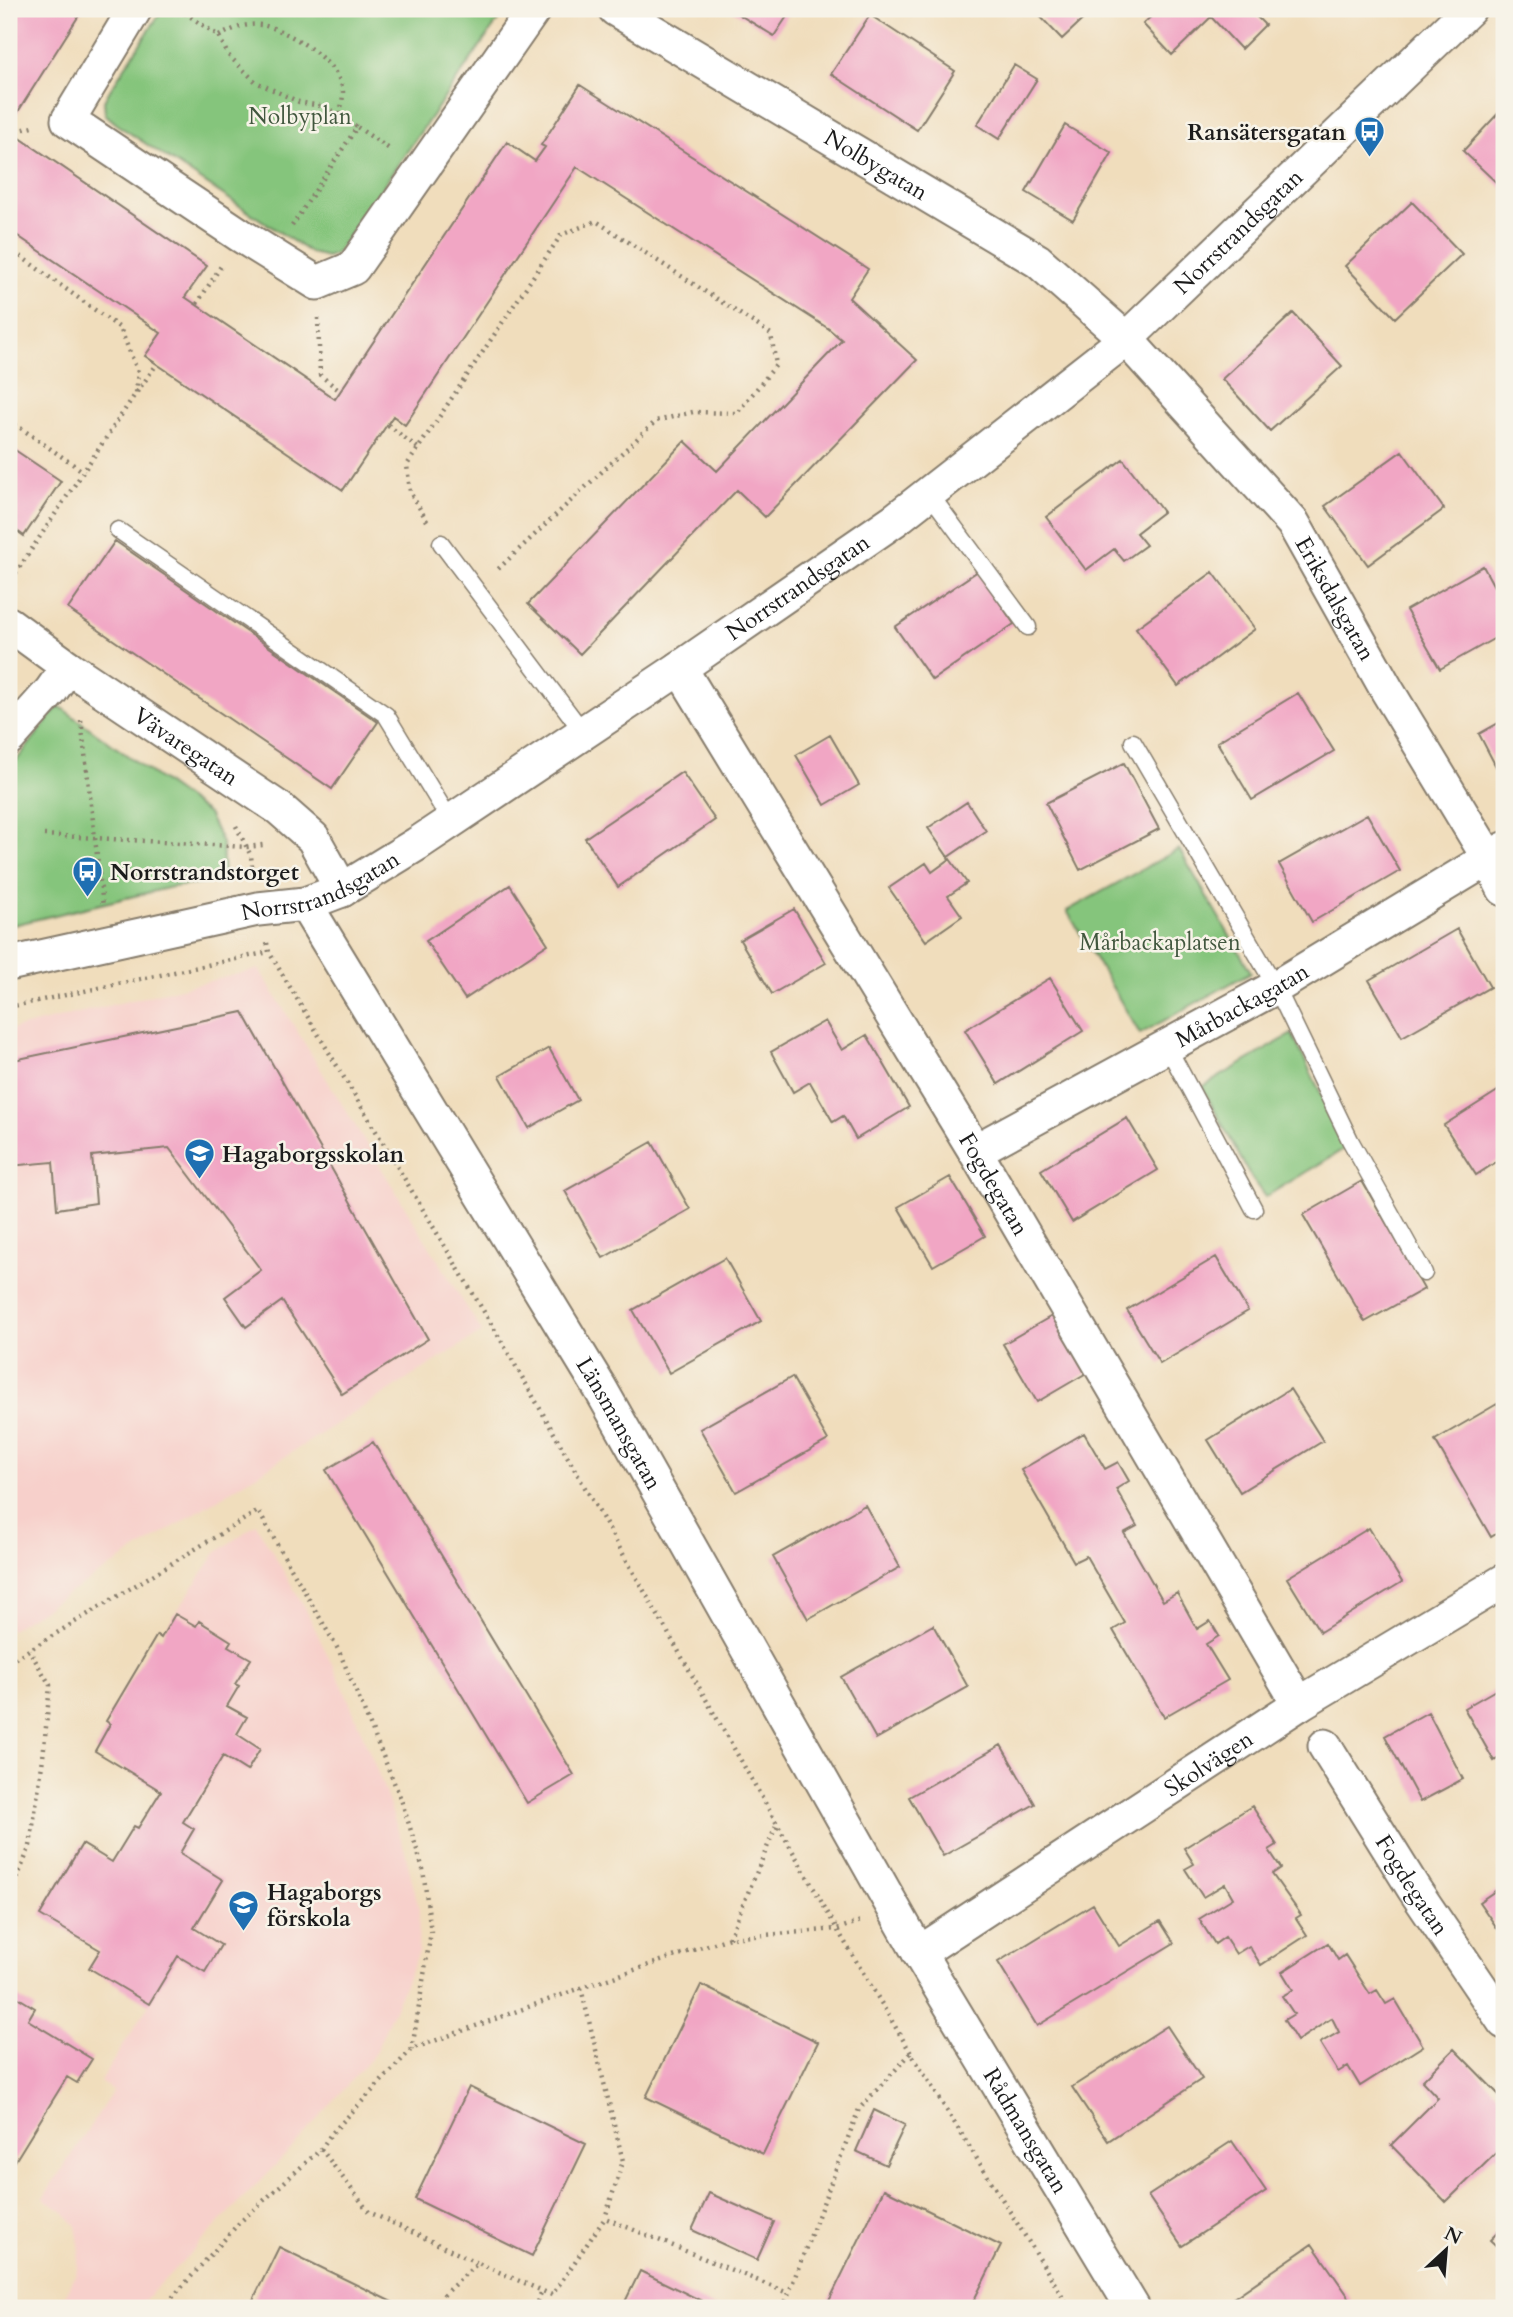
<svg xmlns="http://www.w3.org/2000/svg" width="1513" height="2317" viewBox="0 0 1513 2317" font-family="Cardo,serif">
	<rect width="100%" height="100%" fill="#f7f3e8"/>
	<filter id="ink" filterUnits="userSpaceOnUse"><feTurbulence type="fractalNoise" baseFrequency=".0143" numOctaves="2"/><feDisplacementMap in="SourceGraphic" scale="14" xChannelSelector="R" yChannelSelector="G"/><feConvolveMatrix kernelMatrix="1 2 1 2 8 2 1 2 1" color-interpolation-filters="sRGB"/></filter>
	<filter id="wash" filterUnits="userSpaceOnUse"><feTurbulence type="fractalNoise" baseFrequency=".00686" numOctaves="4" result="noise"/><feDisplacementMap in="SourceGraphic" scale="28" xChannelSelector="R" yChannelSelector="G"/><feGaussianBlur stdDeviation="1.57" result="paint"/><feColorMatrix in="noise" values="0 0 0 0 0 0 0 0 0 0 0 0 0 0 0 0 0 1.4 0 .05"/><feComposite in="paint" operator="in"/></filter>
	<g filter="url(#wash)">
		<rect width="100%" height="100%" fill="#f0ddbc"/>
		<path fill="#f7d0cb" d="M259,969L482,1332L9,1631V1030Z
			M256,1524L305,1608L345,1691L382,1783L405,1851L419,1910L418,1954L375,2053L295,2145L137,2308H52L64,2298L76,2273L80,2250L76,2226L63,2212L43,2198L113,2091L100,2082L149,2004L89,1968L100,1950L40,1915L82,1844L113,1862L134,1826L139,1828L176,1764L237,1712L227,1706L235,1684L250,1659L228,1646L231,1640L199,1621L196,1626L175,1614L216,1553Z"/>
		<path fill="#85c57c" stroke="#50704c" stroke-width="2" d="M163,9H506L336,254L327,257L311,253L119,126L105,114L104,101L110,90Z
			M59,706L208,814L222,843L224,881L172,887L9,926V770Z
			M1179,849L1251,972L1140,1034L1067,911Z
			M1292,1034L1347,1147L1265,1197L1252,1179L1202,1087Z"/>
		<g id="blocks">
			<path fill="#f1a6c4" d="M9,9H83L9,126Z
				M730,9H792L774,36Z
				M1033,9H1094L1062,39Z
				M1159,9H1249L1265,25L1241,49L1211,17L1172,55L1143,24Z
				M870,15L955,71L917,130L831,74Z
				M1014,65L1037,79L999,139L977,125Z
				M580,85L868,269L849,298L917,360L765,517L737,490L580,654L528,604L685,441L717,471L842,340L829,329L577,167L405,425L393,416L343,490L145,356L161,333L9,230V155L20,138L207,266L185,297L335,399L507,142L535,161L545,147L541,145Z
				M1504,107V190L1463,151Z
				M1065,125L1112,153L1073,220L1026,192Z
				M1412,202L1462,254L1395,318L1345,266Z
				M1293,313L1342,366L1270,431L1222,379Z
				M9,446L61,481L24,536L9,525Z
				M1402,451L1444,509L1368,565L1325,506Z
				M1123,459L1163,512L1136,533L1146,545L1124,561L1114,549L1086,570L1046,517Z
				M115,541L378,722L332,789L68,609Z
				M1483,566L1504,605V633L1440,669L1406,610Z
				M978,571L1014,624L932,680L895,627Z
				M1213,572L1255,629L1178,686L1136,628Z
				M1298,693L1334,751L1252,800L1217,742Z
				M1504,720V782L1479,734Z
				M830,735L859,785L825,805L796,755Z
				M1124,763L1159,829L1080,870L1046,803Z
				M682,772L715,820L618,887L585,838Z
				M967,802L986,831L948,857L928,828Z
				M1367,814L1400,871L1312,922L1279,864Z
				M950,859L967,883L948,896L962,916L926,941L889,888L926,863L932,872Z
				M510,885L548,944L465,999L426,941Z
				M794,909L826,963L772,994L740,940Z
				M1457,929L1490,987L1402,1037L1369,980Z
				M1050,978L1083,1031L998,1084L965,1030Z
				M243,1012L428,1339L342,1394L282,1301L246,1327L225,1297L261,1270L169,1148L92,1156L96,1203L57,1209L53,1162L9,1166V1061Z
				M825,1021L842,1050L867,1035L909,1107L856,1139L843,1116L833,1122L810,1082L793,1092L771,1052Z
				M549,1048L578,1100L529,1128L500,1076Z
				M1504,1087V1157L1476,1175L1444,1125Z
				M1127,1118L1158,1170L1072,1222L1041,1170Z
				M652,1142L690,1209L603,1258L565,1191Z
				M950,1177L985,1236L933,1266L898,1207Z
				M1362,1181L1424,1289L1365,1322L1303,1215Z
				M1216,1257L1248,1311L1160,1364L1127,1310Z
				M725,1258L761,1321L669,1373L633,1310Z
				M1057,1313L1090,1371L1037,1402L1003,1344Z
				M792,1377L828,1440L736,1492L700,1429Z
				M1290,1389L1323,1441L1240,1492L1208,1440Z
				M1497,1404L1504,1416V1529L1491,1537L1435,1440Z
				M1084,1433L1105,1469L1118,1462L1129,1481L1116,1489L1137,1526L1124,1533L1163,1601L1177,1593L1197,1629L1210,1621L1219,1636L1206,1644L1228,1680L1164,1717L1113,1630L1125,1623L1086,1556L1074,1562L1021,1470Z
				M373,1442L574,1775L527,1803L326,1470Z
				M865,1505L900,1567L808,1619L773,1557Z
				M1369,1528L1402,1582L1320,1632L1287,1578Z
				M175,1614L196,1626L199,1621L231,1641L228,1646L251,1659L235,1684L239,1686L227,1706L247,1717L237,1734L260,1749L247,1771L223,1756L183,1822L194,1829L180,1853L223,1880L194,1928L221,1945L205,1972L178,1956L149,2004L89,1968L100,1950L40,1915L82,1844L112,1862L134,1826L138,1828L161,1791L95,1751L110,1724L106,1721L157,1635L161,1638Z
				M933,1625L968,1687L876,1739L841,1677Z
				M1499,1688L1504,1697V1755L1494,1761L1464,1708Z
				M1428,1712L1463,1779L1420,1802L1385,1736Z
				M1001,1745L1035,1804L943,1856L909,1797Z
				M1252,1806L1277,1845L1269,1850L1281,1868L1272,1874L1301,1915L1296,1918L1307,1935L1261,1965L1249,1946L1236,1954L1225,1937L1215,1944L1199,1919L1233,1898L1225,1884L1203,1897L1185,1869L1194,1864L1184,1848Z
				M1504,1885V1938L1479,1902Z
				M1093,1904L1119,1946L1160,1921L1174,1943L1037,2026L998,1962Z
				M1328,1943L1338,1960L1345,1955L1370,1994L1377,1990L1386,2004L1395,1999L1423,2046L1360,2086L1348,2066L1338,2072L1320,2043L1339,2032L1332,2018L1297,2041L1284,2020L1294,2014L1282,1996L1293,1990L1282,1972Z
				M701,1985L818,2042L763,2154L646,2097Z
				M9,1992L35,2008L28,2020L92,2059L77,2083L67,2077L9,2171Z
				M1167,2026L1202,2079L1108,2141L1072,2087Z
				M1454,2049L1504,2100V2161L1496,2153L1446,2202L1391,2145L1438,2098L1422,2081Z
				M469,2087L586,2144L532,2256L415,2199Z
				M874,2110L905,2125L886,2165L856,2151Z
				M1232,2141L1266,2191L1182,2246L1148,2196Z
				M884,2189L1001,2246L970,2308H844L829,2301Z
				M709,2193L774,2222L757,2260L692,2230Z
				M1504,2226V2253L1490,2240Z
				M1312,2244L1351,2300L1340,2308H1219Z
				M279,2247L396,2304L394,2308H249Z
				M640,2271L716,2308H622Z"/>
		</g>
	</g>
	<g filter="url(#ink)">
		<use href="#blocks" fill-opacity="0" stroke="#867c6c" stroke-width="2"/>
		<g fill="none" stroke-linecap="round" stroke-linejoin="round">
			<defs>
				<path id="service" d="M929,493L1028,627
					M118,530L386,715L450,820
					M441,543L583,732
					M1133,742L1276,987L1350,1140L1424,1273
					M1167,1046L1254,1209"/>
				<g id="minor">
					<path d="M135,9L68,120L240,235L317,283L353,268L534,9"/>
					<path id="s1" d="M615,9L1038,261L1126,339L1293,523L1387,690L1488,857L1504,889"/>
					<path id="s2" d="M9,624L68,667L280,809L313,838L342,890"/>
					<path id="s3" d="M680,668L975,1151L1299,1704"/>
					<path d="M9,738L51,691L68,667"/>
					<path id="s4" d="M305,904L600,1388L919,1953L1133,2308"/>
					<path id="s5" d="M9,964L258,909L305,904L342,890L417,844L680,668L896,519L1126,339L1469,9"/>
					<path id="s6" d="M975,1151L1276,987L1504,849"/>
					<path id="s7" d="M1325,1746L1414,1889L1504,2022"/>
					<path id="s8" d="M919,1953L1299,1704L1504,1581"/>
				</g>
			</defs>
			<use href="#service" stroke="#867c6c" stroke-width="19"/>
			<use href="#minor" stroke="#867c6c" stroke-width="37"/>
			<path stroke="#867c6c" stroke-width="4.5" stroke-dasharray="2 5" stroke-linecap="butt" d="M179,9L219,36L228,55L256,82L299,102L320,106L340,114L357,127
				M219,36C233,29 245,23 261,25C288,29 341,63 343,92C343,99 341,108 340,114
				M9,142L16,131L33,127
				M292,226L357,127L391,150
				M9,248L120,328L138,372L136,393L9,583
				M197,304L221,266
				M318,318L320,375L340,391
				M137,392L157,364
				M9,420L84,472
				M388,425L418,448
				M427,521L410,492L407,465L561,235L596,221L771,334L776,365L737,413L693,412L656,421L496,571
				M81,720L103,906
				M236,826L251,856L253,873
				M44,835L247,847L263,845
				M267,943L269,952L502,1342L837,1929L911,2053L1070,2308
				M9,1007L269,952
				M9,1662L258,1511L339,1651L401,1799L423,1869L431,1932L412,2049
				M9,1898L30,1846L43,1758L50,1685L29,1650
				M729,1938L777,1824
				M581,1988L623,2161L605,2218
				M321,2149L369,2212L478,2263
				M163,2308L240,2222L321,2149L331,2134L412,2049L581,1988L729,1938L837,1929L861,1921
				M437,2308L445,2293L478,2263L552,2295L605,2218L788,2293
				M534,2308L542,2291
				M783,2308L859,2109L911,2053"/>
			<use href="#service" stroke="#fff" stroke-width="16"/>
			<use href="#minor" stroke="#fff" stroke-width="33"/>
		</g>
	</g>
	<defs>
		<symbol id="bus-pin" viewBox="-11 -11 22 30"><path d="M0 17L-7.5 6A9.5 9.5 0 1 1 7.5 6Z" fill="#1f6fb2" stroke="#f7f3e8"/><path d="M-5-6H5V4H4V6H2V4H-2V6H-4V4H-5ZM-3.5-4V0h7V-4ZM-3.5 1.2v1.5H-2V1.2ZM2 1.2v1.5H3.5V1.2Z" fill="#fff"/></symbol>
		<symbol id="school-pin" viewBox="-11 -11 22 30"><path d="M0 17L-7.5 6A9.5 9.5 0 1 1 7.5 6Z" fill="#1f6fb2" stroke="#f7f3e8"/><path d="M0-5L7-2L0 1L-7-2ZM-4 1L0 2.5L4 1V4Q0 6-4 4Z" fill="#fff"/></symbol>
	</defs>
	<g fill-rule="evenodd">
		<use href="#bus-pin" x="1352" y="114" width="35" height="47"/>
		<use href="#bus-pin" x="70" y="854" width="35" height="47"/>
		<use href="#school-pin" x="182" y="1136" width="35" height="47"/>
		<use href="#school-pin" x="226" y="1888" width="35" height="47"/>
	</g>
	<g text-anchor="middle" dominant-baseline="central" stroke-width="5" stroke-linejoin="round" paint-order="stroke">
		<g font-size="23" fill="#41573e" stroke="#f7f3e8">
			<text x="300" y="116">Nolbyplan</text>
			<text x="1160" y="942">Mårbackaplatsen</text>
		</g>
		<g font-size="23" font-weight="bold" fill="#1c1c1c" stroke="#f7f3e8" text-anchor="start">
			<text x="1346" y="132" text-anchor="end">Ransätersgatan</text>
			<text x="110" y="872">Norrstrandstorget</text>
			<text x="222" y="1154">Hagaborgsskolan</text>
			<text x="267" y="1892">Hagaborgs<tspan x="267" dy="26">förskola</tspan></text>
		</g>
		<g font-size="23" fill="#1c1c1c" stroke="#f7f3e8">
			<text stroke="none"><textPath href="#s1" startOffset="304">Nolbygatan</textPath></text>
			<text stroke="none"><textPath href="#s5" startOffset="1456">Norrstrandsgatan</textPath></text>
			<text stroke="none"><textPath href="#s5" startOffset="889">Norrstrandsgatan</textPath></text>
			<text stroke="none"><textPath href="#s1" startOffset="945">Eriksdalsgatan</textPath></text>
			<text stroke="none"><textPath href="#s2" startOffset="215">Vävaregatan</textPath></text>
			<text stroke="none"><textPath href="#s5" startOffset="322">Norrstrandsgatan</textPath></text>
			<text stroke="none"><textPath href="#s6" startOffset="304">Mårbackagatan</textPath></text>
			<text stroke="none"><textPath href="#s3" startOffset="604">Fogdegatan</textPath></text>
			<text stroke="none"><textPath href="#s4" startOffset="607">Länsmansgatan</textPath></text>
			<text stroke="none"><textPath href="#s8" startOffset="346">Skolvägen</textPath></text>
			<text stroke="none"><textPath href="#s7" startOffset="164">Fogdegatan</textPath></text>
			<text stroke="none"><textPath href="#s4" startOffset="1423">Rådmansgatan</textPath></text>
		</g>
	</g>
	<rect width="1513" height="2317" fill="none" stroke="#f7f3e8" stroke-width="35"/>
	<g transform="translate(1446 2250) rotate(26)" stroke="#f7f3e8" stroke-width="5" paint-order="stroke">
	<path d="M0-5L12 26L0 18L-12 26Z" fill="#1c1c1c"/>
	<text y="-10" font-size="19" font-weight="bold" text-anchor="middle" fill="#1c1c1c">N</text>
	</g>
</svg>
